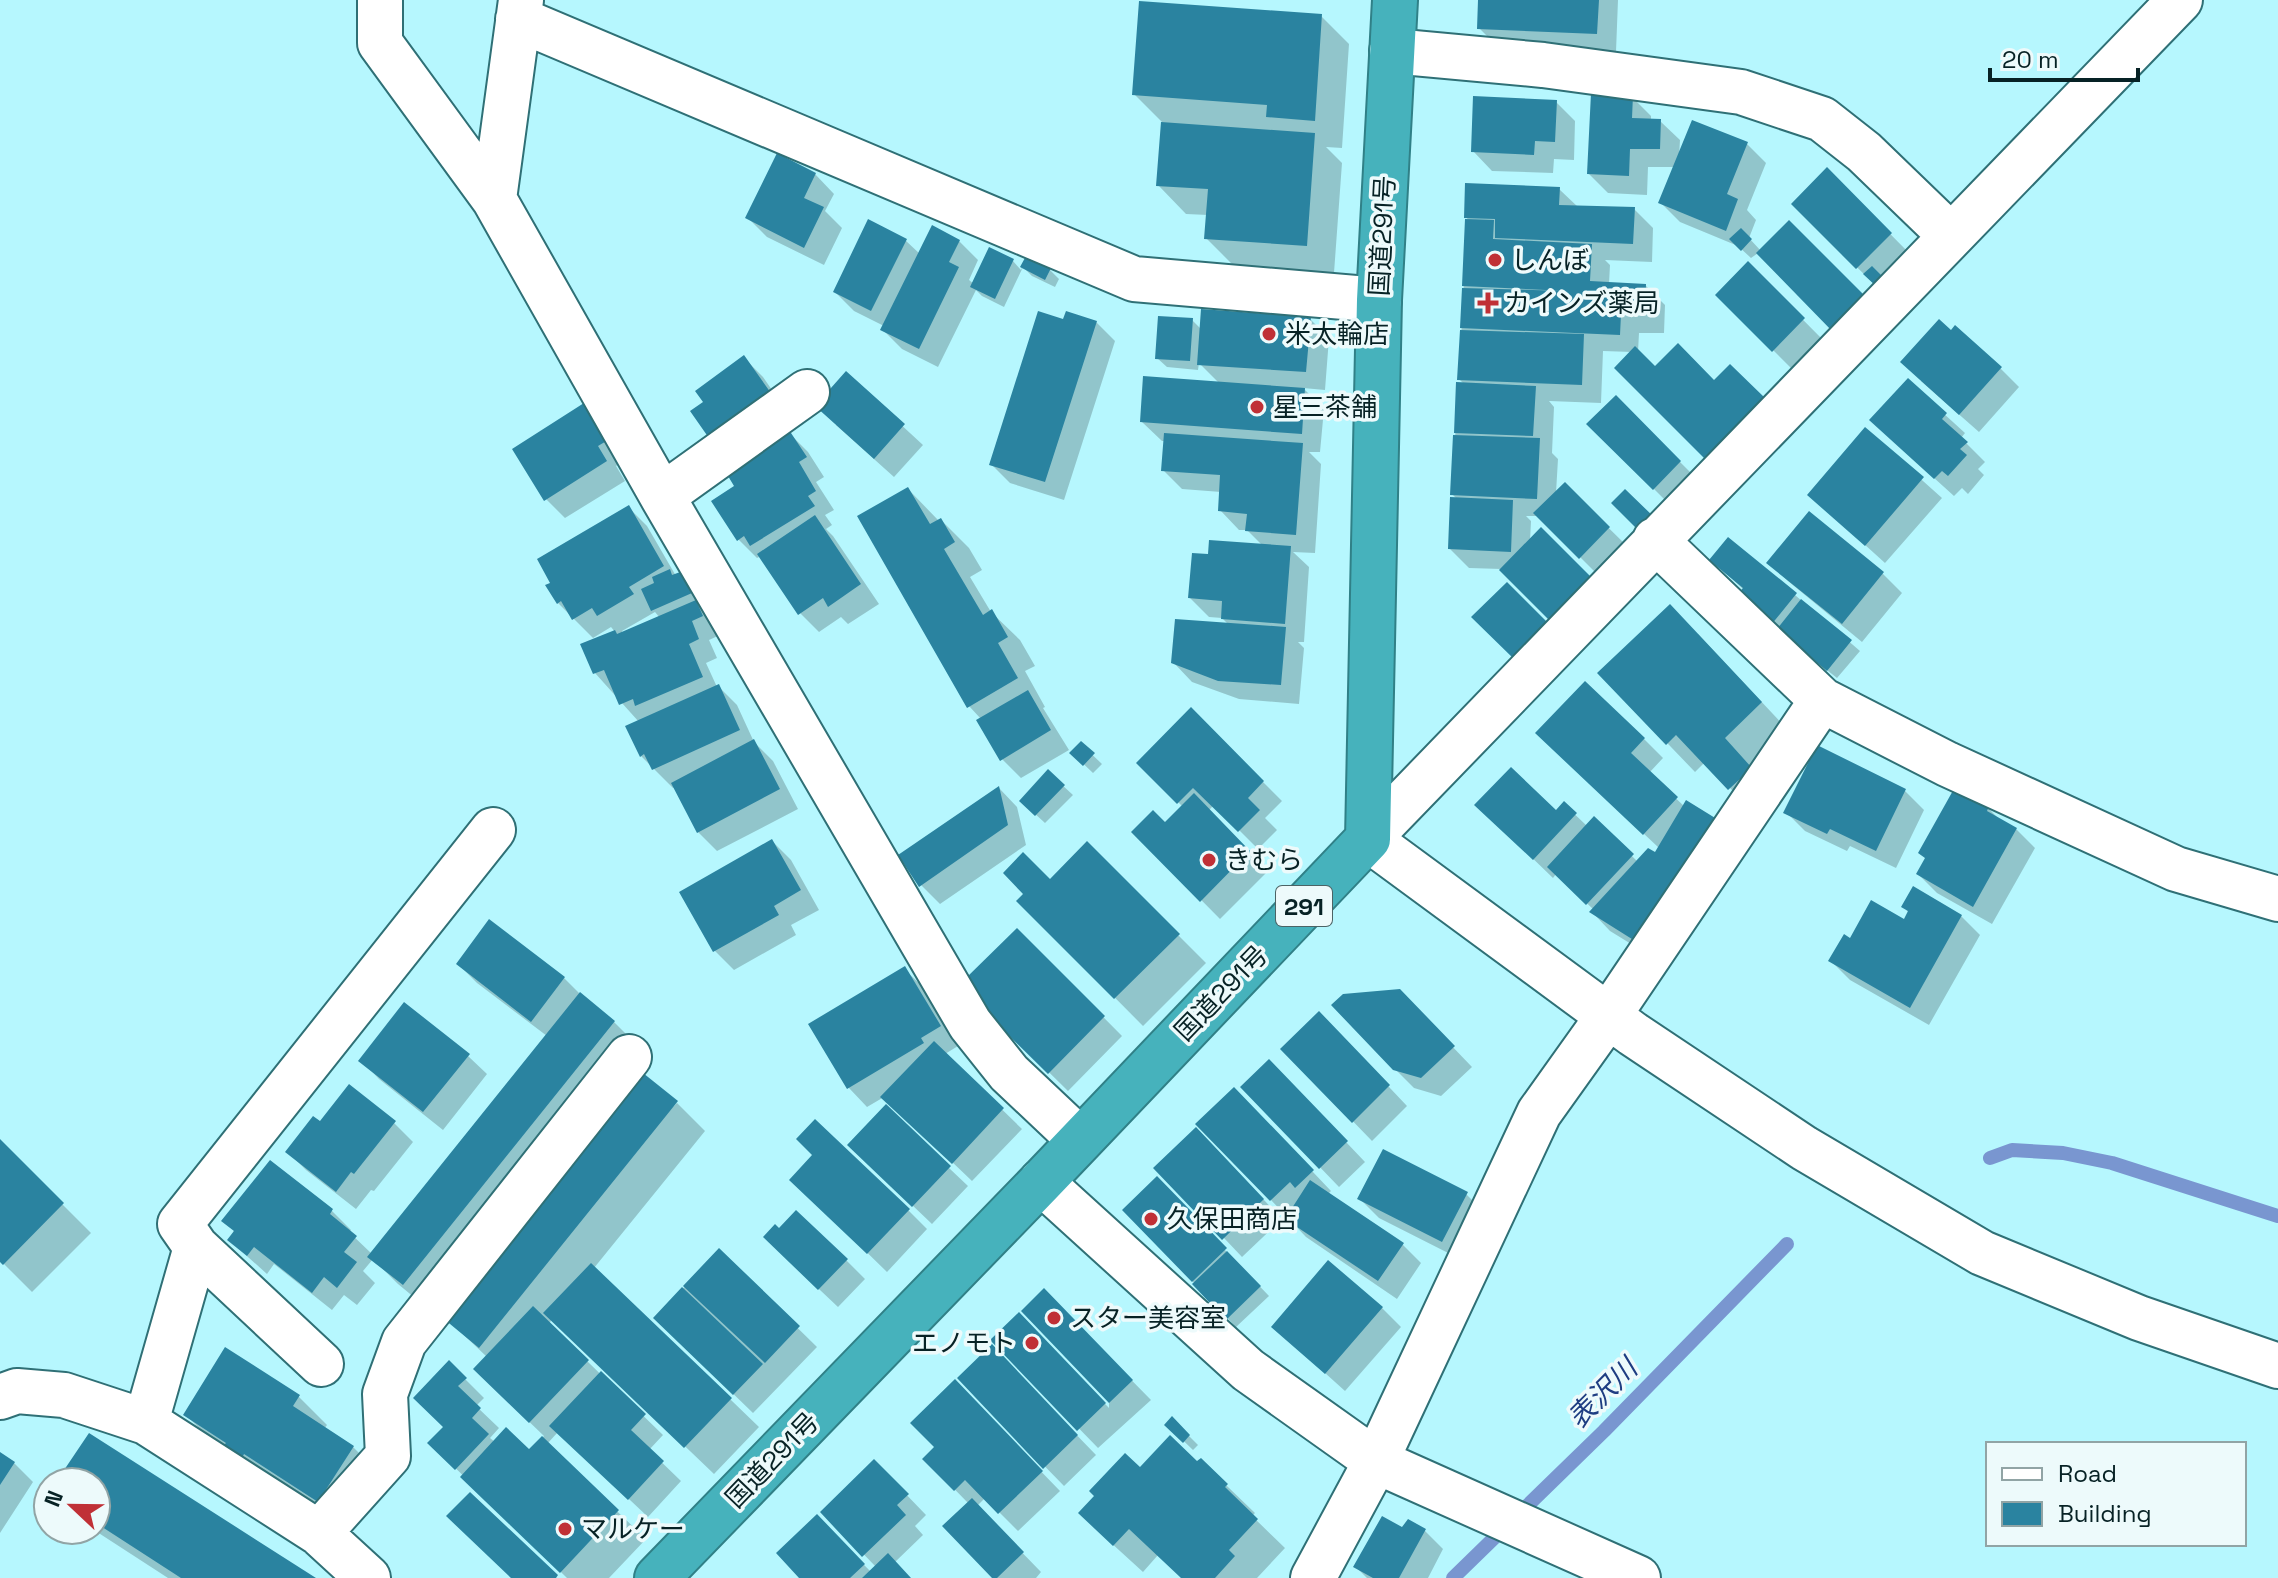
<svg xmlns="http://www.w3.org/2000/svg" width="2278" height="1578" viewBox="0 0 2278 1578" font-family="'Space Grotesk','Noto Sans JP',sans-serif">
	<rect width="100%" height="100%" fill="#b6f7fe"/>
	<path fill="#0003" fill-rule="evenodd" d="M1480,0H1618L1616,52L1498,47L1479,28Z
		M1321,16L1349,44L1342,148L1326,147L1342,163L1334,273L1234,266L1206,238L1208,215L1186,214L1158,185L1162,122L1134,94Z
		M1632,97L1651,116V121H1660L1680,140L1679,157L1747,144L1766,163L1747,210L1756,220L1749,238L1761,251L1751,258L1738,246L1680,222L1661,203L1675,167H1648L1647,195L1608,193L1589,174Z
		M1556,102L1575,121L1574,160L1554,159L1553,173L1492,171L1473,151Z
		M1827,170L1910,254L1877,287L1793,204Z
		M815,174L834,194L825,211L842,228L824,265L767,237L748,218Z
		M1559,189L1578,207L1634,209L1653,228L1652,262L1605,260L1610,265L1609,284L1646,286L1665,305L1664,333H1639L1638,352L1655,369L1678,346L1725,476L1617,368L1632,352L1603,351L1601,403L1549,401L1554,407L1552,453L1558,459L1556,493L1565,485L1628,547L1599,576L1539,516H1526L1531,521L1530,541L1501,569L1469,568L1450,549L1457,499L1452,494L1458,384L1465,385L1459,379L1467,221L1470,222L1466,217Z
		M905,240L920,254L959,241L978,260L969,280L974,284L1013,261L1021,270L1026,259L1050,270L1059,279L1055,287L1032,276L1023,267L1004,307L982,296L976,290L938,367L902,349L883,330L884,326L854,311L835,292Z
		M1748,264L1822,339L1792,369L1718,295Z
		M1310,319L1329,338L1325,390L1303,388L1324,409L1320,452H1309L1321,464L1315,553L1293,552L1309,567L1304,642H1298L1304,648L1299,704L1239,699L1192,682L1173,662L1229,625L1222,618L1209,617L1190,598L1210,556L1263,546L1247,530H1239L1220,510L1221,492L1182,489L1163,470L1165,441H1162L1142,422L1219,383L1199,363L1198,370L1167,367L1157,358L1192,320L1202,330Z
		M1064,322H1096L1115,341L1064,500L1010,483L991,464Z
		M744,358L763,377L790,416L706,402Z
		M2000,368L2019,387L1979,432L1921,381Z
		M846,374L923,445L894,477L836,425Z
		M1908,381L1965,433L1961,438L1985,462L1978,469L1984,475L1968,494L1962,488L1954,496L1891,439Z
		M1616,398L1699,481L1673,508L1589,424Z
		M584,406L625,460L616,466L625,481L565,518L546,499Z
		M1866,430L1942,498L1885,563L1810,495Z
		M789,433L808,452L824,477L816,482L834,510L825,515L832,525L826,529L833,536L879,604L848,624L841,617L819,632L800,613L761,556L757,558L738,539L737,486Z
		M908,489L939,521L941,520L969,548L982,570L970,577L991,612L1020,640L1035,666L1025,671L1045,707L1043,708L1069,750L1021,778L1002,759L981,719L969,706Z
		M628,507L647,526L676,576L682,573L699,602L696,603L714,621L720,635L709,640L717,658L706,663L717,687L718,686L737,705L754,742L773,761L798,809L717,851L698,832L675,787L673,788L641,756L639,722L595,673L615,632L611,627L593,638L558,603ZM655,612L660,618L623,634L622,631Z
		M1810,514L1883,574L1902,593L1862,642L1788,581L1769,562Z
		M1712,560L1795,595L1860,651L1837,678L1757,615L1744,590Z
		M1698,634L1789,731L1758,817L1705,762L1695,772L1600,673Z
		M1191,710L1282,801L1265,818L1277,830L1258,849L1214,805L1208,811L1268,871L1220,919L1134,832L1165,825L1183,807L1139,763Z
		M1644,739L1663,758L1649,773L1685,807L1662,963L1610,931L1592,912L1594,910L1556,874L1553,878L1496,823L1556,813L1564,804L1587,826L1594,819L1638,862L1655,855L1659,848L1557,752Z
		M1081,744L1102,764L1093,773L1072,753Z
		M1818,747L1905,791L1924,810L1896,868L1850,846L1847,851L1805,831L1786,812Z
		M1048,772L1073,795L1045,823L1021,801Z
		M999,788L1017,807L1026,845L940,904L921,885Z
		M1988,808L2000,820L2016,829L2035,848L1992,924L1937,893L1918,874Z
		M772,841L791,860L819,910L791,925L796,935L734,970L715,951L682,893Z
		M1087,844L1206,963L1143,1026L1019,901L1050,882Z
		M1903,906L1961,916L1980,935L1929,1025L1850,980L1831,961L1851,941L1905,922L1909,913Z
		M1017,930L1122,1036L1068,1091L991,1015Z
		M458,964L564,978L580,994L614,1022L642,1050L432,1312L398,1284L373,1259L363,1271L375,1283L357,1305L344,1295L332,1310L274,1264L267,1274L229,1240L270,1163L332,1211L351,1230L349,1232L372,1254L547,1036L477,983Z
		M904,969L923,987L958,1046L945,1054L1022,1129L972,1181L884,1097L867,1107L849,1088L811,1025Z
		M1399,991L1472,1067L1441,1096L1414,1088L1394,1068Z
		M1338,1033L1407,1106L1372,1141L1283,1049Z
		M468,1056L487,1074L443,1130L379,1079L361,1060Z
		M1288,1081L1365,1162L1339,1187L1243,1087Z
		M677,1103L705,1131L594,1268L759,1427L714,1474L552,1319L549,1324L663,1435L649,1450L681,1481L648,1517L558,1432L547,1444L646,1539L609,1578H567L430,1443L445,1427L449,1363L484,1398L476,1406L499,1428L490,1438L495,1442L529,1452L544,1436L494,1388L487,1357L447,1319Z
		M1253,1109L1331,1191L1328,1194L1402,1244L1421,1263L1397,1299L1306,1237L1271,1200Z
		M394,1123L413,1142L374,1191L371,1190L356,1209L306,1170L287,1151L320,1124Z
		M0,1142L91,1233L32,1292L0,1260Z
		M1215,1148L1282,1219L1242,1257L1224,1238Z
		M868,1163L949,1168L968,1186L932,1224Z
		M1157,1179L1269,1296L1236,1327L1125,1210Z
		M1466,1194L1485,1213L1462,1260L1379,1218L1360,1199Z
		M811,1198L908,1210L927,1229L887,1272Z
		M719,1251L817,1347L753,1413L655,1318Z
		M784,1256L846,1260L865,1279L838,1307Z
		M1044,1291L1151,1400L1098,1448L993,1340L1019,1315L1109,1408V1400Z
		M1382,1308L1401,1327L1345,1391L1274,1327Z
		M1010,1366L1096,1455L1064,1486L959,1378Z
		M299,1397L327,1425L324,1429L353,1447L381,1475L347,1528L213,1442L185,1414Z
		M973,1401L1060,1491L1018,1531L985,1498L977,1506L1041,1572L1036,1578H995L969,1504L925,1459Z
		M1172,1419L1198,1445L1193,1450L1167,1425Z
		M89,1435L312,1578H168L94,1530H96V1482H59Z
		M0,1454L14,1463L33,1482L0,1533Z
		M874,1461L926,1515L915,1526L923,1535L894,1563L909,1578H802L817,1517L871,1572L876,1567L823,1512Z
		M1201,1461L1255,1513L1252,1516L1285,1548L1257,1578H1182L1158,1555L1143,1572L1109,1541L1140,1469L1197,1464Z
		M1403,1530H1424L1443,1549L1428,1578H1367L1356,1567Z"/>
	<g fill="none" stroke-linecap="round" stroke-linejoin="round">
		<path stroke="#7996d0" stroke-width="14" d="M1990,1158L2012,1150L2063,1153L2112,1163L2278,1216
			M1453,1578L1604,1431L1787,1244"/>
	</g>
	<path fill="#2a83a0" d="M1478,0H1599L1597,34L1477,29Z
		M1139,1L1322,14L1315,121L1266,117L1267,105L1132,95Z
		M1591,93L1633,95L1632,118L1661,119L1660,149H1630L1629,176L1587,174Z
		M1473,96L1557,100L1555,142L1535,141L1534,155L1471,152Z
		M1692,120L1748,142L1727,194L1738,199L1726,231L1658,203Z
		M1161,122L1315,133L1307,246L1204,239L1208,189L1156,186Z
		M777,153L816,173L804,198L824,207L804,248L745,218Z
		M1827,167L1892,233L1856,269L1791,204Z
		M1465,183L1560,187L1559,205L1635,207L1633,244L1495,238V219L1464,218Z
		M868,219L907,239L871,311L833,292Z
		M1465,219L1494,220L1493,239L1592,244L1590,281L1646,284L1645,315L1621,314L1620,335L1460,328L1462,288L1567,291L1462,286Z
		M1789,220L1868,299L1834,333L1756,253Z
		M932,225L960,240L949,262L959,267L919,349L880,330Z
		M1741,228L1752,239L1741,251L1729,239Z
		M989,247L1014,259L995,299L970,287Z
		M1026,256L1051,268L1045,280L1020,267Z
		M1748,261L1805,318L1772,352L1715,295Z
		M1872,266L1885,279L1877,287L1863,274Z
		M1201,309L1311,317L1306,372L1197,365Z
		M1038,311L1063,319L1066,311L1097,321L1045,482L989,465Z
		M1158,316L1193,318L1190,361L1155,359Z
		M1939,319L1951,330L1955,325L2002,367L1959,415L1900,362Z
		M1460,330L1584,334L1582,385L1457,380Z
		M1678,343L1714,380L1730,364L1765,398L1705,459L1614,368L1635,346L1655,366Z
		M744,355L773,396L711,441L690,411L703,402L695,391Z
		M846,371L905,424L874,459L815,406Z
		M1143,376L1305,388L1302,434L1140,422Z
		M1908,378L1947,413L1942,419L1968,442L1960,449L1967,455L1948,476L1942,471L1934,479L1869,420Z
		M1456,382L1536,386L1533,436L1454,433Z
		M1616,395L1681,461L1653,490L1586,424Z
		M584,403L608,440L598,446L607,461L544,501L512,449Z
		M1865,427L1924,477L1865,546L1807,495Z
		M789,430L807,457L799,462L816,491L808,496L815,506L750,546L744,536L737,541L711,501L734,486L725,471Z
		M1164,433L1303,443L1296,535L1245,531L1247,514L1218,511L1220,475L1161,471Z
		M1453,435L1540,438L1537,499L1450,495Z
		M1565,482L1610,527L1579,559L1533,513Z
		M908,487L930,524L941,518L955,542L944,549L983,615L992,609L1008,637L998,643L1018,678L967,708L857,516Z
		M1625,489L1655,518L1640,532L1611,503Z
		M1450,497L1513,500L1511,552L1448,549Z
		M629,505L664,566L629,587L634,594L597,616L592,608L572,620L561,601L557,604L545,585L550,583L537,559Z
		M1809,511L1884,572L1842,624L1766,563Z
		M815,515L861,584L828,607L823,598L798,615L757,554Z
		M1541,527L1594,580L1551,622L1499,570Z
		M1728,537L1797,593L1771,625L1736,596L1743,588L1709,560Z
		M1209,540L1291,546L1285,624L1221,619L1222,601L1188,598L1192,553L1208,554Z
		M670,569L672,575L683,571L692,593L651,611L641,589L654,583L652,577Z
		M1507,582L1550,625L1515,660L1471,617Z
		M1801,599L1852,640L1827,671L1777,629Z
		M696,600L703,616L692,621L699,639L689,644L703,677L635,706L633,699L619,705L604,670L593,674L580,644L615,630L617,634Z
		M1670,604L1762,702L1725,738L1752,768L1728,790L1676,735L1666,745L1597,673Z
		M1175,619L1286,627L1281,685L1218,681L1171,663Z
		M1585,681L1645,738L1631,753L1678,797L1643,835L1535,733Z
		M719,684L740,730L652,770L644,754L640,757L625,726Z
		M1028,690L1051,730L1000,761L976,720Z
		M1191,707L1264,781L1248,798L1260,810L1238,832L1193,788L1177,804L1136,763Z
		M754,739L780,789L697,833L671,783Z
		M1081,741L1095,753L1083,766L1069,753Z
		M1817,745L1906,789L1876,851L1830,829L1827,834L1783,813Z
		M1511,767L1556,810L1564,801L1577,813L1533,860L1474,805Z
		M1048,769L1065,785L1035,816L1019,801Z
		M999,786L1008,825L919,887L898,855Z
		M1955,787L1989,806L1987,811L2017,828L1973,907L1916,874L1925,858L1918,853Z
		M1194,793L1250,851L1200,902L1131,832L1153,810L1165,822Z
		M1686,800L1720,821L1643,946L1589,912L1648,848L1655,852Z
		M1594,816L1634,854L1586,905L1547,867Z
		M772,839L801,890L774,906L779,915L713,952L679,892Z
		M1087,841L1180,934L1114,999L1016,901L1023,894L1003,873L1023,852L1050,879Z
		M1913,886L1962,915L1910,1008L1828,961L1844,934L1850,938L1871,900L1904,919L1908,911L1901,907Z
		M489,919L565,977L531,1022L456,964Z
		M1017,928L1105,1016L1048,1074L989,1016L966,978Z
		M905,966L941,1026L921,1038L924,1043L847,1089L808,1024Z
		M1400,989L1455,1046L1421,1078L1393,1070L1331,1005L1343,994Z
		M580,992L615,1021L403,1285L367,1257Z
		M404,1002L470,1054L423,1112L358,1061Z
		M1319,1011L1390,1085L1352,1123L1280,1049Z
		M934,1041L1004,1108L952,1164L880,1097Z
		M1269,1059L1348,1141L1319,1169L1240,1087Z
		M643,1073L678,1101L479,1348L444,1319Z
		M349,1084L396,1121L354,1174L351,1172L336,1192L285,1152L313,1116L320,1121Z
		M1234,1087L1314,1170L1295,1188L1290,1182L1270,1201L1195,1124Z
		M886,1104L951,1166L912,1207L847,1145Z
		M815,1119L910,1209L867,1254L789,1180L812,1155L796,1139Z
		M1196,1127L1264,1199L1222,1240L1153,1168Z
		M0,1139L64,1203L3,1265L0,1262Z
		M1383,1149L1468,1192L1442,1242L1357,1199Z
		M270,1160L333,1209L330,1214L357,1236L344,1252L357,1262L337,1288L324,1277L312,1293L254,1247L247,1256L227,1240L234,1231L221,1221Z
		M1157,1176L1227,1248L1192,1282L1122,1210Z
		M1310,1180L1404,1243L1378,1281L1285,1219Z
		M796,1210L848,1259L818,1290L763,1237L775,1224L779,1228Z
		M719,1248L800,1326L765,1363L683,1286Z
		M1227,1251L1261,1286L1226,1320L1192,1284Z
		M1328,1260L1383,1307L1325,1374L1271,1327Z
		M591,1263L732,1398L684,1448L543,1313Z
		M682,1287L763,1364L733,1395L653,1318Z
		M1044,1288L1133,1380L1109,1403L1021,1311Z
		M533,1306L589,1360L529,1423L473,1369Z
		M1019,1312L1106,1403L1077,1431L990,1340Z
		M992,1344L1078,1435L1043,1469L957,1378Z
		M225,1347L300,1395L293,1406L354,1446L318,1502L244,1454L241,1460L222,1447L226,1443L183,1415Z
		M449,1360L467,1378L458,1386L481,1408L472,1418L489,1434L455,1470L427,1443L443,1427L413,1398Z
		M601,1371L646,1414L631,1430L664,1461L628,1500L549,1426Z
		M955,1379L1043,1471L998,1514L965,1480L954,1491L922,1459L934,1447L910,1423Z
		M1172,1416L1190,1435L1183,1443L1164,1425Z
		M506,1427L529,1449L542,1436L619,1510L560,1573L460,1477Z
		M89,1433L316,1578H181L96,1523V1482H56Z
		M1170,1435L1197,1461L1201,1458L1228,1484L1225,1487L1258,1519L1229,1550L1235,1556L1215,1578H1181L1129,1529L1113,1546L1078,1513L1094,1496L1089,1491L1125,1453L1140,1467Z
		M0,1452L15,1462L0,1485Z
		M874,1459L909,1494L897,1505L906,1515L862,1557L820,1512Z
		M470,1492L558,1575L556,1578H511L446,1516Z
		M972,1498L1024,1552L997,1578H992L942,1526Z
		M817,1514L865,1564L850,1578H799L776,1553Z
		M1382,1516L1402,1527L1408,1519L1426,1529L1399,1578H1373L1353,1567Z
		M888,1553L911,1578H862Z"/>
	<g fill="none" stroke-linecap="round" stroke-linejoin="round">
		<defs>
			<path id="minor" d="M380,0V43L494,199L662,496L970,1024L1009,1073L1080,1140
				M2180,0L1368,839L1633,1034L1804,1148L1982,1253L2139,1318L2278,1366
				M518,19L1134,279L1379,300
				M1392,51L1543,65L1741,92L1822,119L1864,152L1950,235
				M494,199L521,0
				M662,496L807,392
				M1655,540L1822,700L1947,764L2176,869L2278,899
				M1041,1182L1248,1370L1376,1461L1638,1578
				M196,1247L321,1364
				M0,1397L17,1391L64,1395L146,1422L319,1533L368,1578
				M146,1422L196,1247L180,1224L493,830
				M319,1533L388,1456L385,1394L404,1342L629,1057
				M1313,1578L1376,1461L1539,1113L1609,1015L1822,700"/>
			<path id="highway" d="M657,1578L1041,1182L1368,839L1379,300L1395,0"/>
		</defs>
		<use href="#minor" stroke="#2f7076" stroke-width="48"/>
		<use href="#highway" stroke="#308087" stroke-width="48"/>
		<use href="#minor" stroke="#fff" stroke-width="44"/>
		<use href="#highway" stroke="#46b2bc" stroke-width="44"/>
	</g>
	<g fill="#c03036" stroke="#edfafb" stroke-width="3">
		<circle cx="1495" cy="260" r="8"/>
		<path d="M1484 291h8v8h8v8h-8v8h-8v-8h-8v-8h8z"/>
		<circle cx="1269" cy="334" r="8"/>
		<circle cx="1257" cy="407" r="8"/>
		<circle cx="1209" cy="860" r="8"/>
		<circle cx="1151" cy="1219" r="8"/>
		<circle cx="1054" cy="1318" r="8"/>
		<circle cx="1032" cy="1343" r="8"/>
		<circle cx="565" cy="1529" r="8"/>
	</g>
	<g text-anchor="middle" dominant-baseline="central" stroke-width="7" stroke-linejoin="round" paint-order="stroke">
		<rect fill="#edfafb" stroke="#4c6365" stroke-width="2" x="1276" y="886" width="56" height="40" rx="6"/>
		<g font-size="24" font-weight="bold" fill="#072225">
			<text x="1304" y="906">291</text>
		</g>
		<g font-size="26" fill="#072225" stroke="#edfafb">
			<text transform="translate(1382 236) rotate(-87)">国道291号</text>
			<text transform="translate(1221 993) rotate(-46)">国道291号</text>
			<text transform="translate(772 1460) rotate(-46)">国道291号</text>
		</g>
		<g font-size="26" fill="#072225" stroke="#edfafb" text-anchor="start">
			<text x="1511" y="260">しんぼ</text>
			<text x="1504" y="303">カインズ薬局</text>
			<text x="1285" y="334">米太輪店</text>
			<text x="1273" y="407">星三茶舗</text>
			<text x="1225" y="860">きむら</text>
			<text x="1167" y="1219">久保田商店</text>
			<text x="1070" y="1318">スター美容室</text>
			<text x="1016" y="1343" text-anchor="end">エノモト</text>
			<text x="581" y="1529">マルケー</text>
		</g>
		<g font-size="28" font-style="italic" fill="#1e3d82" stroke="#edfafb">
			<text transform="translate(1602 1393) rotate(-45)">表沢川</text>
		</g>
	</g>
	<rect x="1986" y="1442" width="260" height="104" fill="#edfafb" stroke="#91a4a5" stroke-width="2"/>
	<rect x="2002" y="1468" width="40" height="12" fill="#ffffff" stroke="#91a4a5" stroke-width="2"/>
	<text x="2058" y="1482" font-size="24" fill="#072225">Road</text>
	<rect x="2002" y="1502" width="40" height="24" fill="#2a83a0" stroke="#91a4a5" stroke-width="2"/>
	<text x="2058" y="1522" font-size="24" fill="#072225">Building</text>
	<g transform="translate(72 1506) rotate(292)"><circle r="38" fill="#edfafb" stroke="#91a4a5" stroke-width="2"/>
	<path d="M0-6L14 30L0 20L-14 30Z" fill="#c03036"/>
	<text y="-12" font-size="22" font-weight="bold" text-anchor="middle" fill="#072225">N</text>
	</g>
	<path d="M1990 68v12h148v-12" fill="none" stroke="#072225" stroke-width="4"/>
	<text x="2002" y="68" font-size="24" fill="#072225" stroke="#edfafb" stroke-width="6" paint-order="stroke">20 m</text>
</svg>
